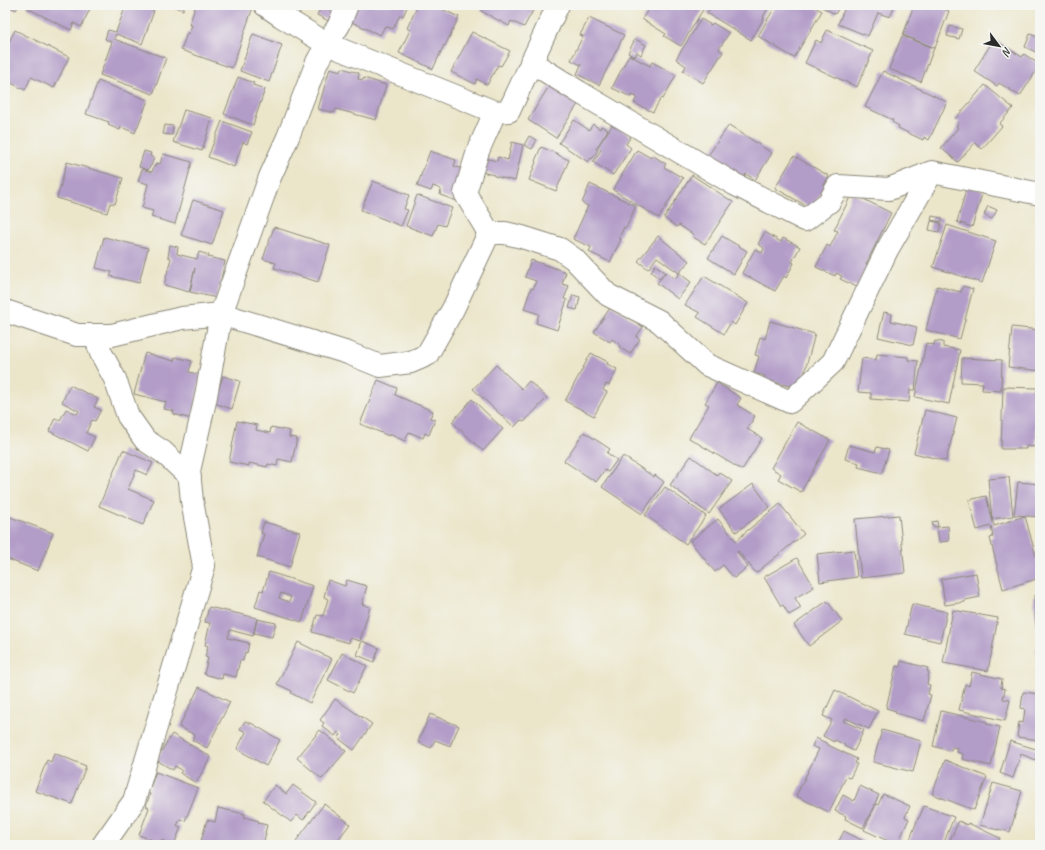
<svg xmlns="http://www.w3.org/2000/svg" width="1045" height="850" viewBox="0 0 1045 850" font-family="Caveat,sans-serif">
	<rect width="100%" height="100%" fill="#f6f6f2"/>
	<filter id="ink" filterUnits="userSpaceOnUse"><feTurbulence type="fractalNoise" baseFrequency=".025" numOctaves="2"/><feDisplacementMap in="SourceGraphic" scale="8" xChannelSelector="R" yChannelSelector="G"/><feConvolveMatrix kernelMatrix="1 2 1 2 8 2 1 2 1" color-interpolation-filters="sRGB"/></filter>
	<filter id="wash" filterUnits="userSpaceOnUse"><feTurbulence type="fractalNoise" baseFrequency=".012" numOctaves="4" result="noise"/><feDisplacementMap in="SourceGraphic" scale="16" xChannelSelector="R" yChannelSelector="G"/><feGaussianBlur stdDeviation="0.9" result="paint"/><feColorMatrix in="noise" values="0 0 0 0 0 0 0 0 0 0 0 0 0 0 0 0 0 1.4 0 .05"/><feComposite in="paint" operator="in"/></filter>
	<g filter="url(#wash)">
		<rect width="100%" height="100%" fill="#ebe6ca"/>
		<g id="blocks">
			<path fill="#b29cc8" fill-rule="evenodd" d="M6,5H19L16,10Z
				M28,5H92L81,27L74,23L71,30L27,8Z
				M126,5H137L154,11L142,44L116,34L114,39L166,58L153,94L100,75L112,42L105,39L108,30L116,32Z
				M169,5H184L183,10Z
				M196,5H248L253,7L232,68L181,50L187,33H189L192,25H189Z
				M351,5H408L403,16L400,15L393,29L385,26L380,35L345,19Z
				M418,5H433L459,17L445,46L444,45L433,69L399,53L410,30L407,28Z
				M485,5H536L524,27L511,21L509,26L481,11Z
				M647,5H698L704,8L681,46L664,36L666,34L642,19L650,7Z
				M712,5H766L769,6L763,17L764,18L751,40L707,13Z
				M776,5H811L822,11L794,58L758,36Z
				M818,5H841L835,14Z
				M846,5H887L894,8L890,17L878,13L868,36L838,24Z
				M914,5H934L949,11L935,48L903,35Z
				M938,5H951L949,9Z
				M322,6L338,15L334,24L317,15Z
				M589,18L624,35L599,85L577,74L581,65L571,60L583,36L580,35Z
				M701,19L711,25L713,23L729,33L719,49L723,52L703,83L683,71L686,66L676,59Z
				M950,26L962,29L959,39L947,36Z
				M15,30L69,57L54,88L31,77L25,90L5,80V50Z
				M827,30L873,51L857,87L805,63L816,40L821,43Z
				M472,32L510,51L501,66L498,65L487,85L477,79L475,84L451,72Z
				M253,34L282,45L269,82L240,71Z
				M1030,34L1040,38V54L1025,47Z
				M902,36L934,48L921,82L889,69Z
				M635,39L646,45L641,55L637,52L635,57L628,53Z
				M994,39L1022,57L1024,54L1040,65L1020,96L999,83L997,86L974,71Z
				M629,55L650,66L652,62L676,75L663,99L661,98L653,112L634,103L637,97L632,95L631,97L612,88Z
				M330,68L341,71L342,68L359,73L358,79L363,80L364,78L386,85L376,120L336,109L334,113L318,109Z
				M883,71L947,102L929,140L924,137L923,140L898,128L899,126L892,122L893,120L865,107Z
				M238,77L254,83L253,85L265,89L253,125L224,114Z
				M98,81L148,100L135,133L121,127L120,130L108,125L109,122L86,114Z
				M551,83L580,101L556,138L528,120Z
				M985,85L1013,108L999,124L1002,126L982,149L975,143L958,162L941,148L958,128L956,126L959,123L955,119Z
				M184,110L212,118L202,151L173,142Z
				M574,120L589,130L593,124L600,129L601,126L608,130L598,146L613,124L631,136L626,144L631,148L613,175L593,162L601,150L597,147L596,149L598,150L592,159L591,158L588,162L559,143Z
				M222,121L252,132L247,144L243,142L234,167L208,157Z
				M165,125L173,126L172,135L163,134Z
				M729,125L772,153L755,180L746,174L742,180L707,157Z
				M529,136L537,140L532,149L524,145Z
				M512,142L523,145L515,181L494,176V175L482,172L485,158L497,161L498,157L508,160Z
				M541,147L558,154V155L569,160L556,191L529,180L536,162L535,161Z
				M637,150L651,158L652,155L666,164L664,167L683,178L659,218L613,190Z
				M144,151L151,153L150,156L154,158L151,166H150L148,170L139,167Z
				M430,151L456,160L454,166L468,171L457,201L440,195L441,189L433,186L431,191L417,186Z
				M163,154L192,162L175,224L151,217L153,211L142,208L148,184L138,181L142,169L152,172L154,166H155L156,163L160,164Z
				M794,156L829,176L824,185L825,186L812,209L775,188Z
				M67,162L123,178L115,204L110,203L107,213L57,198Z
				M692,175L733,202L705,244L693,237L694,235L679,225L677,227L664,218Z
				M373,181L409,195L404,209L408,210L401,226L361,210Z
				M590,184L636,206L626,228L624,227L619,238L621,239L610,262L589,252L591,247L573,239L588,206L582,203Z
				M967,186L983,191L972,227L957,222Z
				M852,193L891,213L866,264L868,265L857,287L840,279L842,276L836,273L835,276L816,267L827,245L830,247L838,231L834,230Z
				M417,195L452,208L445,226L438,224L433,236L406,226Z
				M193,200L224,210L212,245L181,235Z
				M988,206L997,210L992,219L984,215Z
				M932,216L942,218V222L931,220Z
				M931,221L941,223L939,232L929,230Z
				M947,225L996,241L982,283L933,267Z
				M274,227L330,245L318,282L274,268L276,263L263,259Z
				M765,232L781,242L783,238L800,247L792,262L794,263L786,278L784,276L775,291L742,273L755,249L762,253L764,248L758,244Z
				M658,236L689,261L679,273L657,257L648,269L638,261Z
				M722,236L747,251L734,274L708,258Z
				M104,237L148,248L139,283L110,276L112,272L96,268Z
				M170,245L178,247L177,254L197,259L199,252L209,255L208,257L225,261L217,298L190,292L195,268L189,292L164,285L171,258L168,257Z
				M531,260L566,272L562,284L569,286L564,299L567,300L557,330L536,323L539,314L524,309L531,288L533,289L536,281L525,277Z
				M655,265L665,272L660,279L651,272Z
				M666,272L675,279L679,273L691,282L678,299L657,283Z
				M704,276L748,303L735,325L731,322L724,334L697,317L700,313L685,305Z
				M937,286L961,292L963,286L973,289L960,339L926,330Z
				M573,295L580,297L577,310L569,308Z
				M612,305L643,327L636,337L640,339L630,354L619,347L620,345L612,339L610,342L594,332Z
				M884,312L892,314L891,321L917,327L913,345L878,337Z
				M770,321L815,334L800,389L763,379L765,376L754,373L759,356L755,355L760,337L765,339Z
				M1012,327L1040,330V371L1008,367Z
				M935,341L943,342V347L960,350L949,404L915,397L926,343L934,345Z
				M145,353L174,361L175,357L192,361L189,372L201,375L192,419L173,414L174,411L164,409L166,402L134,394Z
				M591,353L608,362L607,364L617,369L609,385L606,384L603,390L607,392L594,416L565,401Z
				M877,354L908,357V360L918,361L915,390H910L909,402L871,399V393L858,392L862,358L876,360Z
				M962,358L1002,360L1001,391L982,390L983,383L961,382Z
				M496,365L522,389L529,381L547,398L524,422L521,420L514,427L473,389Z
				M223,376L240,381L232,409L214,403Z
				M378,380L397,388L395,395L433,411L430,418L435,420L429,435L425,433L423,438L409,432L405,441L389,434V436L360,424Z
				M717,383L741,398L737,405L755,416L747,429L762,438L742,470L689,438L709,405L705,403Z
				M70,385L98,399L94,407L101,410L95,421L92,420L86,433L95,437L88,451L49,431L55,418L60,420L66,409L77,414L79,411L62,402Z
				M1003,387L1037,388L1036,447L1026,446V449H1001Z
				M472,399L503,429L483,451L452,422Z
				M925,410L957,418L946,461L914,453Z
				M237,421L257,425L256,430L270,433L271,427L290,431L289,437L297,438L292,462L278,459L277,466L268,464L267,467L249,463V466L229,462Z
				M797,422L830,440L801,492L778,479L781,474L771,468Z
				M584,432L610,449L607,453L617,460L608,472L605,470L596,482L564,461Z
				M849,445L875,452L877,447L889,450L882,473L858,467L859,463L845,459Z
				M123,450L153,463L147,475L136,470L128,489L154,500L143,525L99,506Z
				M623,456L654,477L655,475L664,482L642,514L602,487Z
				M691,456L717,475L719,472L732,481L709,514L670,485Z
				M1009,477L1013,516L992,519L988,479Z
				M1018,482L1040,484V517L1014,515Z
				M753,484L770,507L736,532L719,509Z
				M665,487L706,516L686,544L645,515Z
				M986,496L994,526L1025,516L1040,571V578L1003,589L990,538L993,537L991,526L977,530L969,500Z
				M780,504L804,534L756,573L738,551L737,552L748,567L734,578L723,565L715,572L690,541L718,519L736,541L743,535V534Z
				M5,515L53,533L38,571L5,558Z
				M899,515L905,573L861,578L855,519Z
				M937,521L938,526L933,527L932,522Z
				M264,522L300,532L290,567L257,557L264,534L261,533Z
				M948,526L949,541L939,542L937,527Z
				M854,550L857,577L820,582L817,554Z
				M797,558L814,587L795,598L801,608L789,615L783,605L781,606L764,577Z
				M269,572L313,586L302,622L255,607L260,590L263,591ZM281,593L291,597L289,602L279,598Z
				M976,573L980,597L965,600V602L945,605L941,579Z
				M328,580L345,586L347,580L367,586L362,604L370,607L360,641L350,638L349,643L312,632L317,615L323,616L328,599L324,597Z
				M1034,596H1040V625H1036Z
				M827,601L842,621L809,646L794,625Z
				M912,604L947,612L940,642L905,634Z
				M209,607L257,618L253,636L230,630L228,638L249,643L247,653L245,652L243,661L240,660L236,677L223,674L222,679L204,674L208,658L205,657L208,646L205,645L210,623L205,622Z
				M953,610L998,618L988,671L943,663Z
				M257,619L276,623L272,637L254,633Z
				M362,641L379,648L374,662L357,655Z
				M298,642L332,659L310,703L291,693L292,691L277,684Z
				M1040,647V679H1039L1036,648Z
				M342,653L367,666L353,693L328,680Z
				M901,661L928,668L927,671L929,672L927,684L930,685L928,694L931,695L924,721L895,713L896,711L886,708L896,666L900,667Z
				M972,672L1002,679L1001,688L1005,689L1003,699L1010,700L1005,721L959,710L965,684L969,686Z
				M199,687L230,702L207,748L192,740L195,735L179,727Z
				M835,690L878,711L869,729L845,718L843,721L864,730L854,751L844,746L845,745L835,740L834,742L823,736L832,720L823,716Z
				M1023,692L1040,694V740L1017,737L1019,722L1023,723L1025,709L1021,708Z
				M335,699L372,724L354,750L338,738L341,735L338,732L335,736L322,726L324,723L320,720Z
				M941,711L987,722V724L1000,727L991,766L962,759L963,754L957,752L958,748L952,747L951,751L933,746Z
				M430,714L459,726L450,746L435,740L431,748L418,742Z
				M245,721L251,724V723L280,740L266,766L237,749L246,732L240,729Z
				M320,730L346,751L322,779L297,758Z
				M882,730L921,741L913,772L873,762Z
				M172,734L211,757L196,783L180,773L182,770L175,766L173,770L156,760Z
				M816,738L828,744V745L857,759L855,763L857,764L850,778L846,777L829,812L796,796L819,749L812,746Z
				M1010,741L1039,750L1036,760L1021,754L1013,778L1000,773Z
				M54,753L86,766L72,804L35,791L47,760L51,762Z
				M945,760L987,777L974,810L932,794Z
				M156,772L198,788L185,821L180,819L177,826L181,827L174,845L161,840L160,843L139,835L149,808L146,806L150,794L148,793Z
				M993,783L1022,791L1010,832L998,829V830L980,825Z
				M275,785L286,794L293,785L316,802L303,820L297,815L291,822L263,801Z
				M860,786L879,795L863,828L845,819L846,816L835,811L843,795L854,801Z
				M883,794L910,806L905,817L909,819L897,845L864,830L876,804L878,805Z
				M324,804L350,824L334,845H293Z
				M924,806L954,817L943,845H908L918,818H919Z
				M218,808L245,814L244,817L259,821L258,823L267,825L265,833H266L263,845H200L207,820L215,822Z
				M959,821L967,825L968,823L1000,838L997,845H946L948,841L949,842Z
				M844,831L871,845H837Z"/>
		</g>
	</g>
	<g filter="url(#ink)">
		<use href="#blocks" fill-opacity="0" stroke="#8b887a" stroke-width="1"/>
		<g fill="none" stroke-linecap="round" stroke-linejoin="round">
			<defs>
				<path id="street" d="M265,5L281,16L327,44L495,112L509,111L558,5
					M531,62L579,92L734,184L805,220L829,202L838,186L889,189L932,172L1040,194
					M489,233L465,193L478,151L495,112
					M5,311L77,335H112L182,318L221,314L348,353L380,366L411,362L427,355L453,309L489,233H505L522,237L560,249L574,259L608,295L659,321L707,365L790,402L833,362L887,250L932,172
					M95,336L101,353L115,379L128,416L145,440L163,452L190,477
					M103,845L134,801L204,566L192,501L189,471L205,401L221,314L270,177L288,137L317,62L327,44L339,25L347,5"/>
			</defs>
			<use href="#street" stroke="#8b887a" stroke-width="24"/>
			<use href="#street" stroke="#fff" stroke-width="22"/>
		</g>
	</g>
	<rect width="1045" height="850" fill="none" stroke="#f6f6f2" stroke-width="20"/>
	<g transform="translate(999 46) rotate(122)" stroke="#f6f6f2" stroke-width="3" paint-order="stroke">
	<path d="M0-3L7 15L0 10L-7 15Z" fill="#2b2b2b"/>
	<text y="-6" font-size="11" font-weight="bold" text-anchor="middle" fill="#2b2b2b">N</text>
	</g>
</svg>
